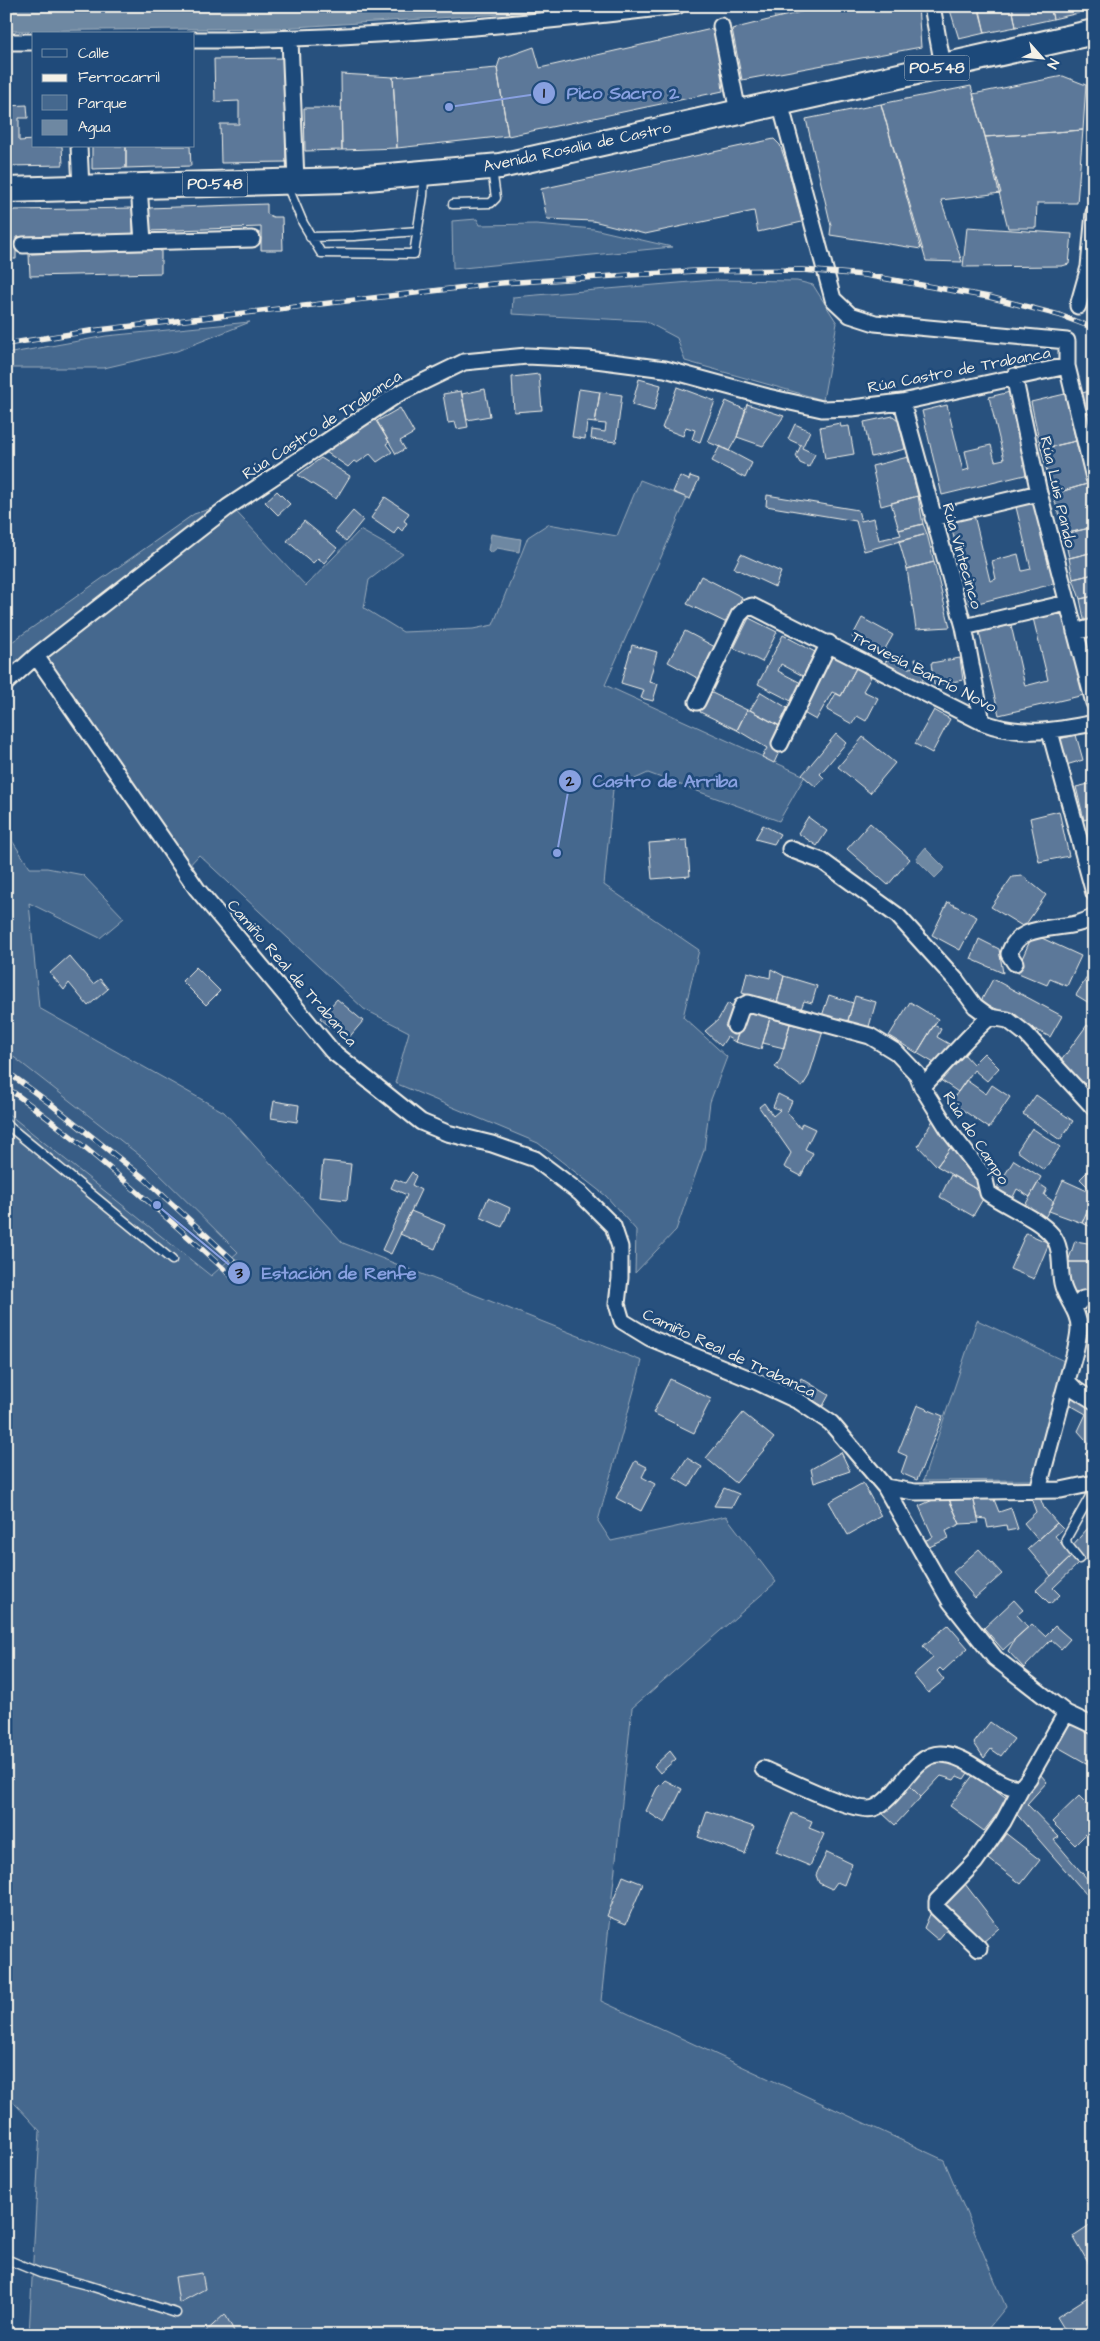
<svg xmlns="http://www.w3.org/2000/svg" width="1100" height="2341" viewBox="0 0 1100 2341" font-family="'Architects Daughter',sans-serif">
	<rect width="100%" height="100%" fill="#28517e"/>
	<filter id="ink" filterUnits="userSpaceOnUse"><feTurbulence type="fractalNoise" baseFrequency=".02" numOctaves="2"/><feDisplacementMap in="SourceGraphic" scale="10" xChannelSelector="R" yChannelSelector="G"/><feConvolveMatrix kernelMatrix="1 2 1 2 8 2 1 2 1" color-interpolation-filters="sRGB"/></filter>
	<g filter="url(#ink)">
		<path fill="#375d86" d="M6,1051L143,1158L238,1252L211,1276L6,1112Z"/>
		<path fill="#45688e" stroke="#9cacbb" d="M477,219L480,225L536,224L594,229L672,247L453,269L452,221Z
			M714,280L797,281L813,285L837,323L823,400L685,361L677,338L645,321L512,314L513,297Z
			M250,322L177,351L104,368H6V354L106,336Z
			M640,480L687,498L605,685L805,776L779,821L648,773L613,789L604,885L699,950L683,1017L727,1057L710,1102L704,1150L676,1230L635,1273L636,1230L606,1196L538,1143L395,1083L409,1032L364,1009L199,855L184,871L37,656L6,683V646L194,514L228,503L306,586L360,530L403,554L369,580L364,608L403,632L473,629L493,625L528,537L548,524L617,536Z
			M6,836L11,839L30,868H47L83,875L124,918L100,938L29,903L39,1008L224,1112L343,1243L642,1361L598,1521L611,1541L726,1516L776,1582L632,1708L601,2001L944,2160L1006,2307L983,2335H29L40,2131L6,2094V1112L211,1276L238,1252L143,1158L6,1051Z
			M977,1320L1064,1361L1033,1480L923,1481Z"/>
		<path fill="#6e88a2" stroke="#a4b2be" d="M6,6H629L279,28L6,31Z
			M772,6H827L776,24Z
			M491,534L521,539L519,552L497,548L491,553L488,550Z
			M925,848L945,868L935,878L916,859Z"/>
		<path fill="#5b7899" stroke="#f4f1e8" d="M825,6H918L921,47L742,80L732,29Z
			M956,6H978L985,33L959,39L950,10Z
			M979,6H1012L1016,27L985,33Z
			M1012,6H1050L1053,19L1016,27Z
			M1050,6H1078L1079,13L1053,19Z
			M716,28L723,91L508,136L497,68L500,59L534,47L540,68Z
			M285,58L286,162L221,163L220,124H239V101L215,102L214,59Z
			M497,68L508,136L397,148L393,77Z
			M341,74L393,77L397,148L342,150Z
			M1063,76L1086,85L1083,130L985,137L973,94Z
			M971,86L1001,193L941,200L962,262L926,261L881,104Z
			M881,104L921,249L830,235L831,226L806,119Z
			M27,105L28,118H19V141L34,140V146H62L63,165L7,166L6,106Z
			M304,108H341L342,150L305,151Z
			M1083,130L1077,203H1037L1036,228H1008L985,137Z
			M774,139L780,145L788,168L802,222L758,232L754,211L645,234L593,221L547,219L541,189Z
			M92,146H126V168L92,169Z
			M126,146H190L191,166L126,168Z
			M267,204V214L273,217H282L283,250H261V227L149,231L148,208Z
			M133,208V235L16,237V259H6V217L14,210Z
			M967,227L1072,234L1069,264L1062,266L963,267Z
			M161,250V273L30,276L29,254Z
			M539,374L542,410L514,412L512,377Z
			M639,379L661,385L654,411L632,405Z
			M677,387L715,401L700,442L692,439L695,430L686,427L683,436L662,428Z
			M485,389L490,416L467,420L462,394Z
			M579,389L600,392L595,423L587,422L585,439L572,437Z
			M1094,390V412L1086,414L1082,393Z
			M461,391L468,427L457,429L455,422L448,423L443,394Z
			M600,392L622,395L616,442L591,439L592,430L605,432L606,424L595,423Z
			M1010,392L1029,474L942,495L922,411L947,405L963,471L969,469L965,451L991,445L995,461L1004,459L989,397Z
			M1065,394L1076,441L1041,449L1031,402Z
			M726,401L746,410L737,437L729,451L708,442Z
			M747,404L784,416L763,446L737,437Z
			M400,408L414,433L400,441L405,449L396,454L377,421Z
			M1094,412V434H1092L1086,414Z
			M373,416L389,442L386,444L392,452L377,462L370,454L357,463L354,461L348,467L323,450Z
			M893,416L898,420L905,449L871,457L864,422Z
			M840,423L841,427L849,426L854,454L825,459L820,427Z
			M795,424L810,431L802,448L815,454L809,467L800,463L796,456L801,445L788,439Z
			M1076,441L1087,484L1053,494L1041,449Z
			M720,446L752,463L745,478L712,461Z
			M908,457L918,496L881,506L872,466Z
			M321,458L350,476L336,499L298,475Z
			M680,476L689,480L690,476L699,479L690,499L673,492Z
			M1087,484L1094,511V527L1064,534L1053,494Z
			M277,491L290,504L278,515L265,502Z
			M767,495L858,510L861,521L874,518L879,540L901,535L899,530L923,524L927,534L864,551L856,521L766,506Z
			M918,496L923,524L899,530L891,503Z
			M385,497L409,513L404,521L407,523L402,531L398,527L394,534L371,518Z
			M1037,501L1057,583L970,605L950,521L974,515L990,581L996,579L992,561L1018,554L1022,571L1031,569L1016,507Z
			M353,511L363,520L346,541L335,532Z
			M304,521L337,548L324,563L318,558L313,563L287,541Z
			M1094,527V552L1069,558L1064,534Z
			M927,534L934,562L907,569L899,541Z
			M1094,552V574L1073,579L1069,558Z
			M741,554L781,572L775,587L734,568Z
			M934,562L950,627L916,629L907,569Z
			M1094,574V596L1080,599L1073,579Z
			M701,576L742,597L729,624L687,604Z
			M1094,596V622L1085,624L1080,599Z
			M1064,611L1084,695L999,715L979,632L1011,625L1025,686L1048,680L1033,618Z
			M749,618L777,632L762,662L734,648Z
			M862,618L893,635L882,654L852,637Z
			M685,631L717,648L701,680L668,662Z
			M783,635L815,652L803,676L781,664L778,671L803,684L793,702L758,684Z
			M632,645L657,652L649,682L658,684L653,701L641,698L644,690L621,683Z
			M831,654L856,668L841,696L832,692L816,720L800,711Z
			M889,657L910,665L908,668L917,667L915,659L922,660L923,683L884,664Z
			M960,658L963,680L934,685L931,663Z
			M856,668L871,677L863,691L878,698L866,721L857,716L852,724L827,710L836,693L841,696Z
			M710,692L747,710L737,730L700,712Z
			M761,692L789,709L779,726L750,710Z
			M747,710H750L784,728L773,749L779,752L774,763L762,757L767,748L737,730Z
			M934,710L950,719L932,753L915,744Z
			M836,734L846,743L820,774L824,778L816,787L802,775Z
			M1076,735L1083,760L1066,765L1059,739Z
			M863,737L895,763L870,793L838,767Z
			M1093,783L1094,817L1084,820L1076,787Z
			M1059,811L1069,856L1039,862L1030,818Z
			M808,817L827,831L817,846L798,833Z
			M870,823L910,859L888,885L847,849Z
			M763,825L780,834L774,844L755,839Z
			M687,840L690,876L652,879L649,843Z
			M1023,876L1046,895L1024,927L991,907L1012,877Z
			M948,902L977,917L960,950L932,935Z
			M1033,934L1081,956L1067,986L1050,979L1047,985L1016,972Z
			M979,939L999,949L1003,973L971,959Z
			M69,956L93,984L100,979L108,989L88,1006L69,983L64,990L50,973Z
			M1094,966V1006L1076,995Z
			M196,967L220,991L206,1005L182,981Z
			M771,969L784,976L777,1003L742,993L747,972L770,978Z
			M784,976L817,986L812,1003L804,1001L801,1009L777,1003Z
			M993,979L1062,1016L1050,1037L981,1001Z
			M829,995L853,1003L847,1024L822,1016Z
			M855,996L876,1002L868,1030L847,1024Z
			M337,999L363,1021L346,1041L320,1018Z
			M910,1002L938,1019L917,1053L889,1036Z
			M728,1003L736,1010L725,1026L738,1035L735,1042L727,1037L721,1046L705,1031L718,1020Z
			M747,1010L770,1018L761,1049L735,1042Z
			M770,1018L790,1024L784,1048L763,1043Z
			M790,1024L823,1031L809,1076L802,1087L775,1067L780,1060Z
			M934,1025L941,1029L937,1037L951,1045L939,1066L917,1053Z
			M1087,1025L1094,1030V1072L1085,1084L1058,1065Z
			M962,1052L973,1064L984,1053L999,1068L987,1081L974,1070L958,1092L939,1079Z
			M966,1080L986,1094L992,1085L1010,1097L989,1128L951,1102Z
			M778,1094L792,1101L787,1112L800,1128L802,1123L815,1129L805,1149L813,1153L801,1176L784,1167L791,1153L759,1107L764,1103L773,1116L780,1110L773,1107Z
			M1036,1095L1073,1121L1060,1140L1023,1114Z
			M274,1101L299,1105L297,1122L271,1118Z
			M933,1120L951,1147L937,1166L918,1146Z
			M1032,1128L1060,1147L1044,1170L1017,1151Z
			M951,1147L971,1168L969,1173L980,1183L976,1189L937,1166Z
			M1014,1160L1041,1177L1030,1197L1017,1189L1012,1199L996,1189Z
			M323,1161L351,1164L347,1200L319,1197Z
			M1094,1165V1193L1080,1179Z
			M412,1172L416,1176L412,1185L421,1190L391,1254L382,1250L407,1195L391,1188L395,1179L405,1183Z
			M951,1175L976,1189L984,1197L973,1216L940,1197Z
			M1063,1180L1094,1194L1082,1223L1049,1211Z
			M1038,1183L1047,1189L1044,1195L1054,1202L1044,1219L1024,1207Z
			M488,1198L510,1208L502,1227L480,1217Z
			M1094,1198V1228L1082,1223Z
			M411,1211L445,1225L435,1249L400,1234Z
			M1026,1233L1049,1243L1034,1279L1010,1269Z
			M1075,1241L1094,1244V1262H1068Z
			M1068,1262H1094V1292L1070,1293L1068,1283Z
			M1094,1305V1324L1088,1323V1307Z
			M801,1378L829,1395L823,1406L795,1390Z
			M670,1379L711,1399L694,1433L653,1413Z
			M1073,1396L1094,1407L1092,1447L1078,1431L1086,1414L1070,1405L1069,1401Z
			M917,1405L943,1416L917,1480L901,1473L907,1456L898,1452Z
			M743,1413L774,1438L736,1483L706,1458Z
			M1094,1445V1463L1085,1454Z
			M841,1452L850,1471L814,1483L811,1469Z
			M687,1458L702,1467L689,1487L674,1478Z
			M635,1461L647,1467L642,1477L655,1484L641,1511L616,1498Z
			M863,1483L881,1516L848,1535L829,1502Z
			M724,1488L739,1494L732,1507L714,1506Z
			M947,1494L960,1524L946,1531L949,1538L927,1548L924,1541L933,1537L919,1506Z
			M1039,1495L1044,1508L1057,1523L1038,1540L1024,1523L1036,1512L1031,1498Z
			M973,1497L979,1523L960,1524L949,1500Z
			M973,1497H993L999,1512L1011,1508L1018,1529L1007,1531L1006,1525L988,1528L986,1519L978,1518Z
			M1057,1523L1063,1529L1055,1536L1072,1556L1051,1576L1028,1549Z
			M1088,1528L1094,1533V1560L1090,1564L1071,1547Z
			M979,1549L1002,1574L975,1598L953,1572Z
			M1072,1556L1079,1563L1053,1588L1060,1595L1050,1604L1036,1590Z
			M1014,1600L1023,1610L1017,1615L1028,1627L1003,1650L984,1628Z
			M1032,1624L1045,1636L1055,1626L1070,1639L1061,1649L1051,1640L1024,1668L1008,1651L1015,1639Z
			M948,1625L968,1648L943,1671L940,1668L937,1671L944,1680L928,1693L913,1675L933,1658L923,1646Z
			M990,1722L1014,1739L1001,1756L991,1749L984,1758L974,1743Z
			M1071,1722L1094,1736V1750L1086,1763L1056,1746Z
			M1094,1750V1768L1086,1763Z
			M670,1751L676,1759L660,1773L654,1766Z
			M945,1760L970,1770L964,1779L957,1776L954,1780L941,1776L921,1797L908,1784L932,1761Z
			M974,1774L1008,1799L984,1831L950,1806Z
			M1040,1774L1047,1782L1027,1804L1059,1837L1054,1840L1094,1887L1086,1894L1013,1810Z
			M665,1780L682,1789L665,1823L646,1811L657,1788Z
			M908,1784L921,1797L895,1825L882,1813Z
			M1079,1796L1094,1811V1826L1075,1845L1052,1822Z
			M707,1811L754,1827L745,1854L698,1837Z
			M792,1813L812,1821L809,1828L824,1834L810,1866L776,1852Z
			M1004,1832L1040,1860L1021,1884L985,1856Z
			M827,1852L852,1864L844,1885L837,1882L832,1889L819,1883L816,1875Z
			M623,1876L643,1884L626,1924L607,1916Z
			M965,1884L999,1928L981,1944L942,1906L952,1894Z
			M931,1912L949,1927L938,1940L924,1928Z
			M1091,2224L1094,2229V2263L1090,2266L1073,2236Z
			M202,2273L205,2289L179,2303L175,2277Z
			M1094,2293V2335H1068L1057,2317Z
			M225,2314L234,2331L231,2335H202Z"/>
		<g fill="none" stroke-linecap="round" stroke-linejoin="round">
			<defs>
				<path id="lane" d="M287,185L303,223L321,253L414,254L423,196L424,176
					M453,204L491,203L496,198L492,169
					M310,237L354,236L418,231
					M6,1124L172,1260
					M1079,1559L1067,1544L1066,1539L1093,1491V1483
					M6,2259L40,2273L87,2285L176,2313"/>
				<path id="street" d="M932,6L943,66
					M721,26L738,112
					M194,40C356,40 516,25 677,6
					M290,40L296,180
					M6,42H34
					M780,103L833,299L850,315L875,323L1067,341V366L1094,478
					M79,146L81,188
					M139,187L143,241
					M23,245L252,239
					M1078,306L1089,267L1094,213
					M1014,376L1039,493L1094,703
					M902,402L964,627L982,722
					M933,518L1039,493
					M964,627L1067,603
					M1075,632L1094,627
					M36,656L197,889L332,1051L421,1122L447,1133L492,1144L535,1159L580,1193L613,1226L620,1247V1278L617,1304L622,1321L650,1338L755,1381L800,1402L831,1423L885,1487L950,1601L995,1658L1066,1713L1094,1726
					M6,683L36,656L228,507L398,394L464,362L527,356L588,359L665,369L768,397L822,409L852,408L902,402L1067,366
					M697,702L739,615L746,608L752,606L982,722C1020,737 1055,731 1094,723
					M1050,732L1094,893
					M780,744L829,643
					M790,849L822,861L898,916L956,980L975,1006L990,1017L1008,1020L1026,1034L1094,1108
					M1015,963L1009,954C1020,917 1070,935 1094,916
					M735,1026L742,1006L748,1003L870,1036L896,1052L917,1074L922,1087L950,1132L984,1176L988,1193C1007,1207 1038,1218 1052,1235C1063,1248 1059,1268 1062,1283C1065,1299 1080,1312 1079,1329C1078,1346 1071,1365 1067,1381L1076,1390L1094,1401
					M922,1087C946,1064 965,1038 990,1017
					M1073,1308L1083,1299L1094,1297
					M885,1487L915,1492L1061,1490L1094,1483
					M1038,1490L1067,1381
					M763,1769C783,1777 856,1815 874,1808C898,1799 913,1753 941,1754C971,1755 992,1787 1021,1788L1029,1778L1066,1713
					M979,1948L937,1908V1901L975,1862L1003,1822L1021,1788"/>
				<path id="primary" d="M6,190L345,180L500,166L1094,32"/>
			</defs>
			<use href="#lane" stroke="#f4f1e8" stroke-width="11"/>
			<use href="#street" stroke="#f4f1e8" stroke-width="19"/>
			<use href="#primary" stroke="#f4f1e8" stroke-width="28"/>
			<use href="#lane" stroke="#1f4a7a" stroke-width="8"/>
			<use href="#street" stroke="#1f4a7a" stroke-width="15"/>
			<use href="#primary" stroke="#1f4a7a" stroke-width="24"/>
			<defs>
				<path id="rail" d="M6,344L90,331L501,283L695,271L802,270L865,275L989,297L1059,315L1094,328
					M6,1071L52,1105L145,1179L246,1272
					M6,1087C88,1146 162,1213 236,1280"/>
			</defs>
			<use href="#rail" stroke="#f4f1e8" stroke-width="5.5"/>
			<use href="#rail" stroke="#1f4a7a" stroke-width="4" stroke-dasharray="11" stroke-linecap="butt"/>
		</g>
	</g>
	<g text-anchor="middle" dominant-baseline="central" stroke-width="5" stroke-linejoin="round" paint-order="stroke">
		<g fill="#1f4a7a" stroke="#b4bfc7" stroke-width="1">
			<rect x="904.5" y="55.5" width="65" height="25" rx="4"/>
			<rect x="182.5" y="171.5" width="65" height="25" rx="4"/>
		</g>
		<g font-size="15" font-weight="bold" fill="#f4f1e8">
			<text x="937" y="68">PO-548</text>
			<text x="215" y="184">PO-548</text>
		</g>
		<g font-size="16" fill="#f4f1e8" stroke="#1f4a7a">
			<text transform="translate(577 147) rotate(-12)">Avenida Rosalía de Castro</text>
			<text transform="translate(959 370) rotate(-11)">Rúa Castro de Trabanca</text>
			<text transform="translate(322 425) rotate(-33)">Rúa Castro de Trabanca</text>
			<text transform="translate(1058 492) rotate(77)">Rúa Luis Pando</text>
			<text transform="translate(962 556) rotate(74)">Rúa Vintecinco</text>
			<text transform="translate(924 672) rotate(27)">Travesía Barrio Novo</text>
			<text transform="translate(292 973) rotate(49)">Camiño Real de Trabanca</text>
			<text transform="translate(976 1138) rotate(57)">Rúa do Campo</text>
			<text transform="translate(729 1353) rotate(25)">Camiño Real de Trabanca</text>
		</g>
	</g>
	<path fill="none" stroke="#88a0e0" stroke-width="2" d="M449 107L544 93M557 853L570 781M157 1205L239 1273"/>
	<g fill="#88a0e0" stroke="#1f4a7a" stroke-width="2">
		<circle cx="449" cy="107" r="5"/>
		<circle cx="557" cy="853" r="5"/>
		<circle cx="157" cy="1205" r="5"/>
		<circle cx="544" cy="93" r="12"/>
		<circle cx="570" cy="781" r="12"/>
		<circle cx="239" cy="1273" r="12"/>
	</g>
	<g font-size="15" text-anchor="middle" font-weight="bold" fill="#111">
		<text x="544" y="98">1</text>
		<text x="570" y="786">2</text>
		<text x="239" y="1278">3</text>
	</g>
	<g font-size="18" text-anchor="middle" font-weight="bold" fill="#88a0e0" stroke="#1f4a7a" stroke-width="5" stroke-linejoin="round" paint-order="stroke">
		<text x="623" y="99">Pico Sacro 2</text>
		<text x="665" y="787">Castro de Arriba</text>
		<text x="339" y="1279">Estación de Renfe</text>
	</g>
	<rect width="1100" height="2341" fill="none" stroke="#1f4a7a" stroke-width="25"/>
	<rect x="12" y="12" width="1075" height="2316" fill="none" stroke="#f4f1e8" stroke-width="2" filter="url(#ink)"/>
	<rect x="32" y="32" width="162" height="115" fill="#1f4a7a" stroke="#748da6"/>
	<rect x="42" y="49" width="25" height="8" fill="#1f4a7a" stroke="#748da6"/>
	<text x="78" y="58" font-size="15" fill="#f4f1e8">Calle</text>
	<rect x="42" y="74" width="25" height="8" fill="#f4f1e8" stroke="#748da6"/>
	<text x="78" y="82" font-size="15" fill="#f4f1e8">Ferrocarril</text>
	<rect x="42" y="95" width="25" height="15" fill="#45688e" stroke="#748da6"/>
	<text x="78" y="108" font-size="15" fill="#f4f1e8">Parque</text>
	<rect x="42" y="120" width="25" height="15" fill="#6e88a2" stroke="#748da6"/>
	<text x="78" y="132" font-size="15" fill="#f4f1e8">Agua</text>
	<g transform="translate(1042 58) rotate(117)" stroke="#1f4a7a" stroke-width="4" paint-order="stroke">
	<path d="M0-4L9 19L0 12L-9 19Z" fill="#f4f1e8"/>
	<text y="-8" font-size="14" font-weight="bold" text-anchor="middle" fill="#f4f1e8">N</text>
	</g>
</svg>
